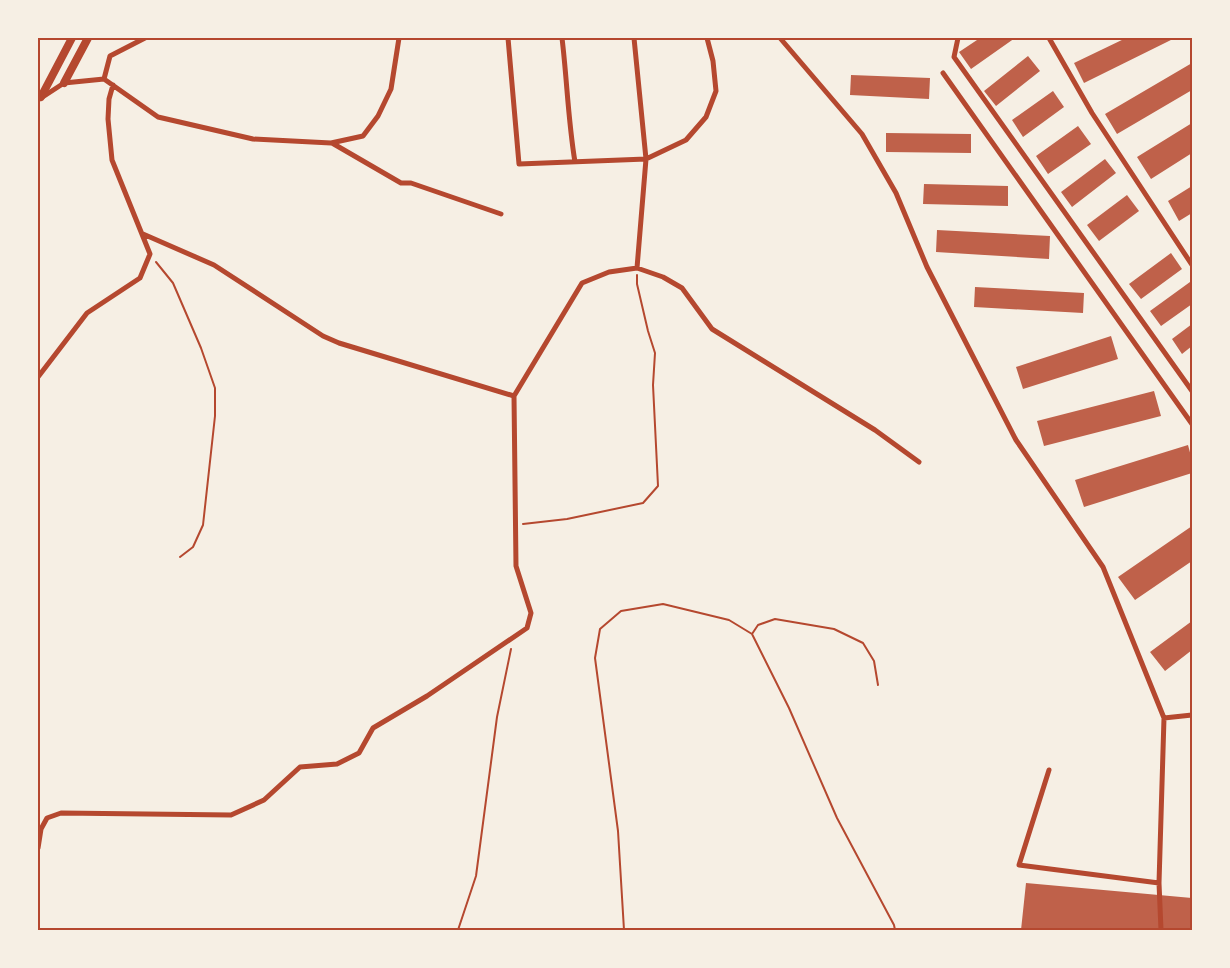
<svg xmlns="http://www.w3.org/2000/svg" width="1230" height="968" viewBox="0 0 1230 968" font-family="'Public Sans',sans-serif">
	<rect width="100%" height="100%" fill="#f6efe4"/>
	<path fill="#bf614a" d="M980,38H1015L971,69L959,52Z
		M1126,38H1175L1084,83L1074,63Z
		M1028,56L1040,71L996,106L984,91Z
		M1192,63V90L1117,134L1105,114Z
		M851,75L930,78L929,99L850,95Z
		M1053,91L1064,107L1023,137L1012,120Z
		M1192,123V153L1151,179L1137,157Z
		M1078,126L1091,144L1048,174L1036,156Z
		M886,133L971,134V153L886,152Z
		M1105,159L1116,173L1072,207L1061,192Z
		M924,184L1008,186V206L923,204Z
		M1192,186V213L1179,221L1168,201Z
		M1127,195L1139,211L1099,241L1087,225Z
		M937,230L1050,236L1049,259L936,252Z
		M1171,253L1182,269L1141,299L1129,284Z
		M1190,282L1192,286V304L1161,326L1150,311Z
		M975,287L1084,293L1083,313L974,307Z
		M1192,324V346L1182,354L1172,339Z
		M1111,336L1118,359L1023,389L1016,367Z
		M1154,391L1161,416L1044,446L1037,421Z
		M1188,445L1192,460V473L1084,507L1075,480Z
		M1192,526V561L1135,600L1118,577Z
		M1192,621V650L1165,671L1150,652Z
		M1026,883L1192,898V930H1021Z"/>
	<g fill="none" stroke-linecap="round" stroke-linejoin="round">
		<path stroke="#b5482f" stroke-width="2" d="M156,262L173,283L201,348L215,388V416L203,525L193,547L180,557
			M523,524L567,519L643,503L658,486L653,385L655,353L648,331L637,284V275
			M752,634L758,625L775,619L834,629L863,643L874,661L878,685
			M458,930L476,876L497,717L511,649
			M624,930L618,831L595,658L600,629L621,611L663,604L729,620L752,634L789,708L837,818L894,925L895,930"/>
		<path stroke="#b5482f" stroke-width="5" d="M508,38L519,164L646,159L686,140L706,117L716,91L713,61L707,38
			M562,38C567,79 568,120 575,162
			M634,38L646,159L637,268
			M780,38L862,134L896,193L927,267L1016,440L1103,567L1164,718L1159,883L1019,865L1049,770
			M958,38L954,57L1192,391
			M1049,38L1092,113L1192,265
			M943,73L1192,424
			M104,79L110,56L145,38
			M38,100L64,83L104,79L158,117L253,139L331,143L363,136L378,116L391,89L399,38
			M332,143L401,183H411L501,214
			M143,234L214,265L323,336L339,343L514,396L582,283L609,272L637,268L663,277L682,288L712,329L875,430L919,462
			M38,377L87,313L140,278L150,254L112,160L108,119L109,99L113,85
			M1164,718L1192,715
			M38,848L41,829L47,818L61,813L231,815L264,800L300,767L337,764L359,753L373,728L427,696L527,628L531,613L516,566L514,396
			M1159,883L1161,930"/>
		<path stroke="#b5482f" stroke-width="8" d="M64,83L88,38
			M41,97L72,38"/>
	</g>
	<rect width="1230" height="968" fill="none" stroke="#f6efe4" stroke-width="78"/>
	<rect x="39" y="39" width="1152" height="890" fill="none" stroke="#b5482f" stroke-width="2"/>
</svg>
